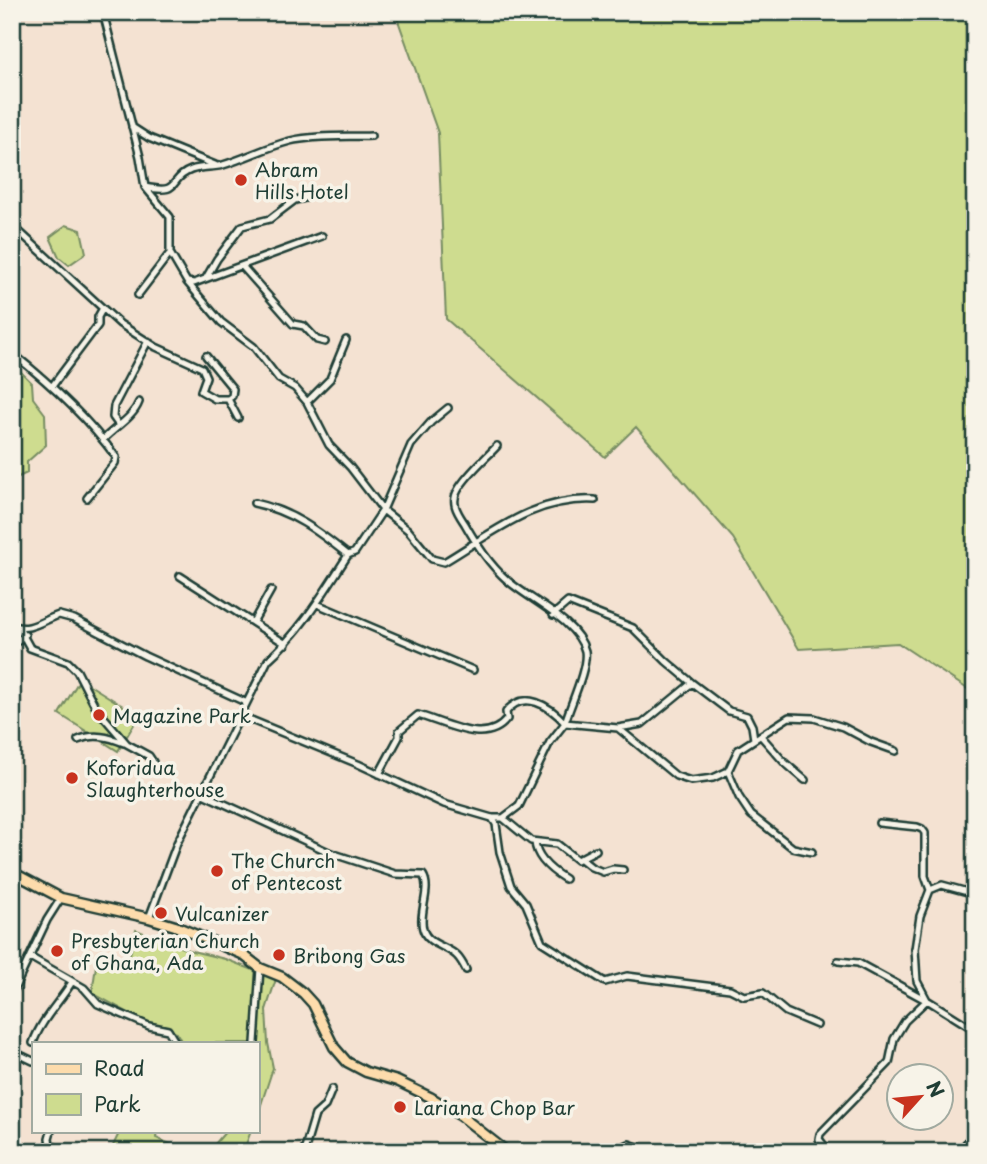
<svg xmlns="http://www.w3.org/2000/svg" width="987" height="1164" viewBox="0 0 987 1164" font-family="'Playpen Sans',sans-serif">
	<rect width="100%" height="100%" fill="#f4e2d2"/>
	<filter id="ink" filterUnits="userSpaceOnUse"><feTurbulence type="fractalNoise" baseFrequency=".0143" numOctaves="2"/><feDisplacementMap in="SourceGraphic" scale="14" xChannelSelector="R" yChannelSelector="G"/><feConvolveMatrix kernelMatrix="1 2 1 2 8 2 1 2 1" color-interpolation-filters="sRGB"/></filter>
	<g filter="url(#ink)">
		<path fill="#cedc8f" stroke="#768c62" stroke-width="2" d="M395,12H975V694L898,643L799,649L733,538L636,427L605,457L446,319L438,133Z
			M66,225L81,230L86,253L69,265L59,257L50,237Z
			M12,363L32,383L33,398L45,414L46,445L27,462V473L12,480Z
			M80,679L139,716L118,751L59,714Z
			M136,930L188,950L225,959L276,979L266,1010L268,1043L273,1068L257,1117V1043H182L177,1033L147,1023L92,993L97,959L127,966Z
			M120,1131H157L156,1138L175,1146L174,1152H110Z
			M226,1131H251L243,1152H214L215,1144Z"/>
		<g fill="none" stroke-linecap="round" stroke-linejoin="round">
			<defs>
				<path id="minor" d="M103,12L140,157L145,187L170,217V253L187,282L221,322L254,347L279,379L295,388L307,402L329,445L350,467L383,510L408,530L432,559L444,562C493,533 534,497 595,500
					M132,127L149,138L215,165
					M145,187C183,195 167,179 191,170C202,166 213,168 223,165C246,158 267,147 290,141C316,135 345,137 371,136
					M12,225L120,324L156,347L202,368L206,377L201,391L215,399H228L238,418
					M242,266L293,324L304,326L317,340L325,342
					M206,278L217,259L242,226L270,219L295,200L305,198
					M187,282L194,283L322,236
					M138,295L170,253
					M12,353C51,384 87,417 116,457L115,463L87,498
					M206,356L233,389L232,396L228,399
					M53,385L98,325V317L103,308
					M307,402L330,379L346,340
					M118,424L113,417L114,406L148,341
					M103,440C115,427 133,418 139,402
					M497,446C485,459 467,474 458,490C450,503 458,513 465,524C477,545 489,564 507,580C528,599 578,621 585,651C588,668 570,705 565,723
					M254,503C292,511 318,531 348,555
					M180,576L286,644
					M317,604L473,670
					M553,615L568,602L633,628L666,661L692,683L729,711L747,716L752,726L754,739
					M253,622L271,590
					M12,625C29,633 43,620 59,615L74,619L145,656L245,702
					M19,628L30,648L68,662L77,671L96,708L127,744L149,756L153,762
					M12,645L25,635
					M239,715L358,764L444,804L492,818H503L519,806L550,742L565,723L618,728L676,776L691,781L713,778L728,771L738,750L789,717L814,718L843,727L871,742L896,751
					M618,728L642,724L692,683
					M761,736L784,762L805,780
					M78,740C94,733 109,737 124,743
					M728,771L739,797L751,815L793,848L812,852
					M379,774L399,737V731L418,715C444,722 486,747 507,719L506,712C524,689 550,706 565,723
					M203,794L331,853L395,874L423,875C432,889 418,913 423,929C427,945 448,946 457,956C461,960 464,966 466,970
					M492,818L496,824L500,852L511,886L526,904L542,942L605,982L627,976L730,989L744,996L763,993L786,1012L817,1025
					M503,818L531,841L557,844L577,860L596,850
					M879,823L917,827L922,829L925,833V876L930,890L920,916L915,949L917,981L927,1000
					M535,842C536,858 552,871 565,879
					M581,859L591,867L603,872L613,869L623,870
					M930,890L942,885L975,894
					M149,918L177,843L268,660C302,630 324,592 348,555L355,552L383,510L411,445L431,422L448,408
					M30,957L84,988L98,1004L149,1026L168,1030L176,1043
					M838,961L858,963L924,999
					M12,994L47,920L61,898
					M33,1043C41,1020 59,1003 72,982
					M255,1043L260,968
					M12,1051L33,1061
					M51,1131L49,1138L50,1145L66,1152
					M304,1152L315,1115L325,1106L332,1089
					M613,1152L629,1144L651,1152
					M829,1152L819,1139L820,1134L889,1063L894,1039L905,1021L927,1000L975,1030
					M960,1152L975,1131"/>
				<path id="primary" d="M12,872L61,898L149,918L175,926L242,954L260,968L282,977L303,993L313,1004L334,1047L347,1062L366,1072L397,1081L430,1097L461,1116L507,1152"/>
			</defs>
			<use href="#minor" stroke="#1f3d34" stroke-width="10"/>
			<use href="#primary" stroke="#1f3d34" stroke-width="13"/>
			<use href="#minor" stroke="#f7f3e8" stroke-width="5"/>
			<use href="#primary" stroke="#fddcac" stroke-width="8"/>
		</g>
	</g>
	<g fill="#c8321e" stroke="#f7f3e8" stroke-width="2.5">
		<circle cx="241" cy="180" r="7"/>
		<circle cx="99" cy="715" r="7"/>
		<circle cx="72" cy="778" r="7"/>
		<circle cx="217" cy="871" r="7"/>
		<circle cx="161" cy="913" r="7"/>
		<circle cx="57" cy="951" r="7"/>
		<circle cx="279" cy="955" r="7"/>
		<circle cx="400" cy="1107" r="7"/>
	</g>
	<g text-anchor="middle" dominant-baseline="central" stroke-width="7" stroke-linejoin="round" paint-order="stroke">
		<g font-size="19" fill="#1f3d34" stroke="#f7f3e8" text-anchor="start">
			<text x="255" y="169">Abram<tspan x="255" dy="22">Hills Hotel</tspan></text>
			<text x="113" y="715">Magazine Park</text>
			<text x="86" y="767">Koforidua<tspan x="86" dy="22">Slaughterhouse</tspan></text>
			<text x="231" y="860">The Church<tspan x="231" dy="22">of Pentecost</tspan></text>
			<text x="175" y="913">Vulcanizer</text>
			<text x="71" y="940">Presbyterian Church<tspan x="71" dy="22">of Ghana, Ada</tspan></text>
			<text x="293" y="955">Bribong Gas</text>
			<text x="414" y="1107">Lariana Chop Bar</text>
		</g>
	</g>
	<rect width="987" height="1164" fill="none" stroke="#f7f3e8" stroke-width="42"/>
	<rect x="21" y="21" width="945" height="1122" fill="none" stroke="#1f3d34" stroke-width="2.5" filter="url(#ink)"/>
	<rect x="32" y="1042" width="228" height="91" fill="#f7f3e8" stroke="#a1aaa0" stroke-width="2"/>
	<rect x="46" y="1064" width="35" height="10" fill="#fddcac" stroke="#a1aaa0" stroke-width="2"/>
	<text x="94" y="1076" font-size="21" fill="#1f3d34">Road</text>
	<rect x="46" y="1094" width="35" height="21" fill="#cedc8f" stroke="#a1aaa0" stroke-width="2"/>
	<text x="94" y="1112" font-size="21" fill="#1f3d34">Park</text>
	<g transform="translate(920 1097) rotate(63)"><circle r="33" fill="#f7f3e8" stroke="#a1aaa0" stroke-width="2"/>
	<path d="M0-5L12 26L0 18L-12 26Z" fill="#c8321e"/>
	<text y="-10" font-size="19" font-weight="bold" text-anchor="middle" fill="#1f3d34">N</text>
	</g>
</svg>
